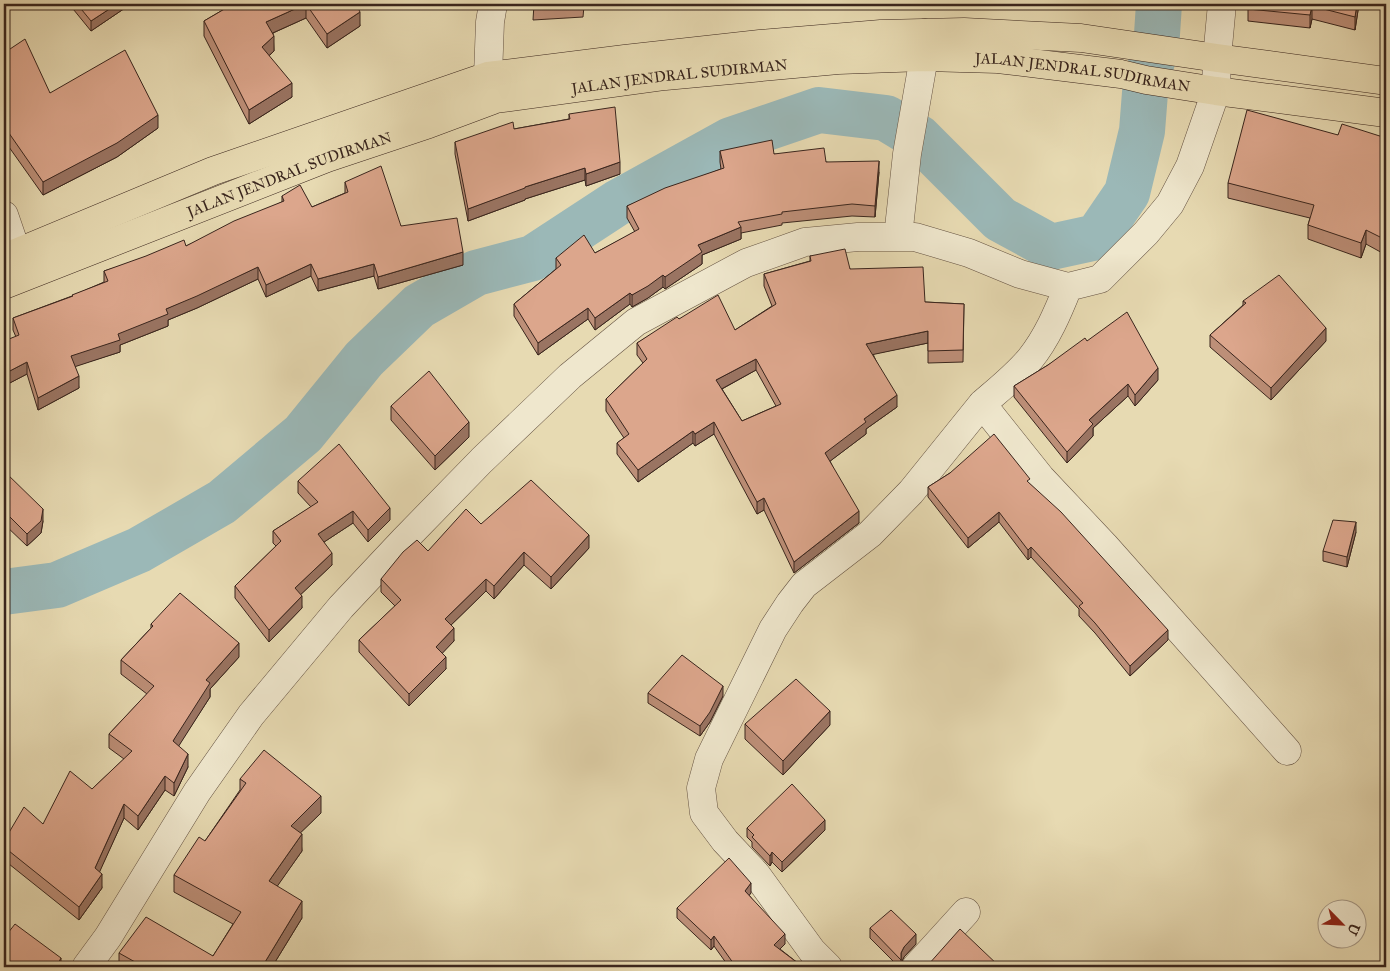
<svg xmlns="http://www.w3.org/2000/svg" width="1390" height="971" viewBox="0 0 1390 971" font-family="'IM FELL Great Primer',serif">
	<rect width="100%" height="100%" fill="#e7dab2"/>
	<filter id="stains"><feTurbulence type="fractalNoise" baseFrequency=".004" numOctaves="4"/><feColorMatrix values="0 0 0 0 .2 0 0 0 0 .09 0 0 0 0 .02 0 0 0 .5 -.17"/></filter>
	<radialGradient id="worn" r=".72"><stop offset=".6" stop-color="#630" stop-opacity="0"/><stop offset="1" stop-color="#630" stop-opacity=".3"/></radialGradient>
	<g fill="none" stroke-linecap="round" stroke-linejoin="round">
		<path stroke="#9bb8b7" stroke-width="46" d="M4,592L57,585L139,550L222,502L303,434L364,359L419,306L476,273L533,258L617,203L731,140L819,110L886,118L919,138L1000,219L1051,247L1097,237L1127,193L1142,131L1146,80L1156,49L1159,4"/>
		<defs>
			<path id="minor" d="M4,215L17,253
				M898,237L907,154L924,57L925,33
				M1068,287C1058,312 1047,338 1030,359C1016,376 998,390 982,404L1041,478L1105,546L1287,751
				M86,967L108,937L197,792L251,715L341,607L404,540L482,460L570,376L636,322L746,263L805,242L858,237H915L969,253L1020,274L1068,287L1100,279L1146,233L1170,204L1190,166L1216,91
				M828,967L812,951L756,874L725,841L704,813L701,788L709,759L773,629L790,603L804,585L870,534L911,492L982,404
				M916,967L966,912"/>
			<path id="tertiary" d="M493,4L490,22L488,76L495,98
				M1216,91L1217,58L1222,4"/>
			<g id="trunk">
				<path d="M4,258L213,171L488,76L625,59L760,44L881,34L964,32L1081,38L1217,58L1386,81"/>
				<path id="s1" d="M4,285L327,158L429,124L496,99L665,76L838,60L924,57L998,59L1121,74L1146,80L1216,91L1386,113"/>
			</g>
		</defs>
		<use href="#minor" stroke="#645242" stroke-width="29"/>
		<use href="#tertiary" stroke="#645242" stroke-width="29"/>
		<use href="#trunk" stroke="#39251d" stroke-width="29"/>
		<use href="#minor" stroke="#efe7cd" stroke-width="28"/>
		<use href="#tertiary" stroke="#efe7cd" stroke-width="28"/>
		<use href="#trunk" stroke="#e7dab2" stroke-width="28"/>
	</g>
	<path fill="#bd8f78" stroke="#39251d" fill-rule="evenodd" d="M69,4H128V6L91,31Z
		M233,4H356L360,26L327,48L306,18L273,33L274,51L269,56L292,97L249,124L204,36V21Z
		M534,4H712V6L679,8V7L584,6L583,17L533,20Z
		M821,4H846L821,6Z
		M1249,4H1359L1355,30L1312,19L1310,28L1248,21V9Z
		M4,53L50,93L158,128L117,157L43,195L4,140Z
		M569,114L620,174L586,186L585,180L525,199V200L468,221L455,154V142L514,129L569,119Z
		M1338,135L1386,138V255L1366,244L1361,258L1308,239V225L1310,218L1228,198V183Z
		M720,151L774,154L826,162L879,172L875,217L852,216L782,223V225L741,233V239L702,255V264L665,289L663,287L648,298L632,307L630,304L595,330L588,319L538,355L514,316V304L556,269V258L595,253L635,232L627,218V206L721,169L720,162Z
		M345,182L401,226L463,265L378,289L374,276L318,291L311,276L266,297L258,279L197,308L168,320V326L120,345V352L75,366L79,388L38,410L27,374L4,386V341L16,337L13,330V318L72,296L104,282V271L186,246L282,202V196L312,207L345,193Z
		M810,256L850,269L925,302L964,304L963,362L928,363V343L873,354L897,407L866,429V434L830,461L859,523L794,573L764,510L757,514L714,434L695,446L693,443L638,482L617,454V443L624,438L606,411V399L643,363L637,355V343L679,319L735,330L772,306L764,286V274L810,261ZM756,370L776,406L742,421L722,389Z
		M1243,301L1326,341L1271,400L1210,347V335L1243,305Z
		M1087,341L1158,380L1135,406L1128,396L1093,428V436L1067,463L1014,397V386Z
		M391,406L469,437L435,470L391,420Z
		M4,471L43,521L41,533L27,546L4,524Z
		M950,473L1030,484L1168,640L1130,676L1095,633L1079,616V609L1031,557L1028,560L999,522L968,548L928,497V487Z
		M298,481L390,520L368,542L353,523L324,542L332,565L300,595L302,608L269,642L235,598V586L276,546L273,543V531L311,507L298,493Z
		M481,524L589,548L551,589L524,565L494,599L486,591L451,625L454,641L442,653L446,669L409,706L359,652V640L395,606L381,592V579Z
		M1356,532L1347,567L1323,561V551Z
		M151,624L239,657L210,689V697L178,746L188,767L174,796L165,790L138,830L124,818L99,872L102,888L79,920L4,860V841L43,824L92,789L124,759L109,748V734L147,694L121,674V660L151,628Z
		M648,693L723,696L710,722L700,736L648,703Z
		M745,724L830,725L783,775L745,739Z
		M240,779L321,813L300,833L302,851L277,886L302,918L272,967H119V953L213,956L233,924L174,892V875L205,841L240,790Z
		M747,828L825,830L782,872L772,862L770,866L752,847V842L747,837Z
		M751,893L749,895L785,944L780,949L803,967H729L714,946L711,950L677,918V908Z
		M870,928L916,944L904,957L901,963V967H899L870,938Z"/>
	<path fill="#9a7462" stroke="#39251d" d="M117,4H128V6L91,31V21Z
		M306,4V18L266,36V22Z
		M1357,4H1359L1355,30V17Z
		M1312,6V19L1310,28V15Z
		M360,12V26L327,48V34Z
		M274,36V51L262,62V47Z
		M292,83V97L249,124V110Z
		M158,115V128L117,157L43,195V182Z
		M879,161V172L875,217V206Z
		M620,162V174L586,186V174Z
		M585,168V180L525,199V200L468,221V209L525,187Z
		M741,227V239L702,255V264L665,289V277L698,245Z
		M1366,230V244L1361,258V243Z
		M463,252V265L378,289V277Z
		M311,264V276L266,297V285Z
		M374,264V276L318,291V279Z
		M258,267V279L197,308L168,320V326L120,345V352L71,368V356L166,309Z
		M663,275V287L648,298L632,307V295Z
		M630,293V304L595,330V318Z
		M588,308V319L538,355V343Z
		M1326,328V341L1271,400V388Z
		M928,331V343L866,356V344Z
		M756,359V370L716,392V380Z
		M27,362V374L4,386V374Z
		M1158,368V380L1135,406V395Z
		M79,376V388L38,410V398Z
		M1128,384V396L1093,428V436L1067,463V452L1089,420Z
		M897,395V407L866,429V434L825,465V453L864,419Z
		M469,422V437L435,470V456Z
		M714,422V434L695,446V434Z
		M693,431V443L638,482V470Z
		M764,498V510L757,514V502Z
		M390,508V520L368,542V530Z
		M43,509V521L41,533L27,546V534Z
		M353,511V523L318,546V534Z
		M859,511V523L794,573V562Z
		M999,512V522L968,548V538Z
		M1356,522V532L1347,567V557Z
		M589,535V548L551,589V577Z
		M1031,547V557L1028,560V550Z
		M524,552V565L494,599V586Z
		M332,553V565L295,600V588Z
		M486,579V591L445,631V619Z
		M302,596V608L269,642V630Z
		M454,628V641L436,660V647Z
		M1168,630V640L1130,676V666Z
		M239,643V657L210,689V697L173,755V741L206,680Z
		M446,657V669L409,706V694Z
		M723,686V696L710,722L700,736V726Z
		M830,711V725L783,775V761Z
		M188,754V767L174,796V783Z
		M165,776V790L138,830V816Z
		M321,796V813L291,842V826Z
		M124,804V818L95,882V868Z
		M825,820V830L782,872V862Z
		M302,834V851L269,898V881Z
		M772,852V862L770,866V856Z
		M102,874V888L79,920V907Z
		M751,883V893L745,901V891Z
		M302,901V918L272,967H262Z
		M785,934V944L774,955V945Z
		M916,934V944L904,957L901,963V953L904,947Z
		M714,936V946L711,950V940Z
		M61,958V967H56Z"/>
	<path fill="#dca68c" stroke="#39251d" fill-rule="evenodd" d="M77,4H117L91,21Z
		M233,4H356L360,12L327,34L306,4L266,22L274,36L262,47L292,83L249,110L204,21Z
		M534,4H583V5L533,9Z
		M1249,4H1357L1355,17L1312,6L1310,15L1248,9Z
		M25,39L50,93L125,50L158,115L117,143L43,182L4,126V53Z
		M615,107L620,162L586,174L585,168L525,187V188L468,209L455,142L513,122L514,129L570,119L569,114Z
		M1247,110L1338,135L1342,124L1386,138V240L1366,230L1361,243L1308,225L1314,205L1228,183Z
		M772,140L774,154L824,148L826,162L879,161L875,206L852,204L782,212V214L738,222L741,227L698,245L702,252L665,277L663,275L648,286L632,295L630,293L595,318L588,308L538,343L514,304L561,265L556,258L584,235L595,253L639,229L627,206L665,188L724,168L720,151Z
		M381,166L401,226L457,218L463,252L378,277L374,264L318,279L311,264L266,285L258,267L197,296L166,309L168,314L118,334L120,340L71,356L79,376L38,398L27,362L4,374V341L19,335L13,318L73,296L72,295L108,281L104,271L146,256L184,240L186,246L234,221L284,201L282,196L300,185L312,207L348,192L345,182Z
		M845,249L850,269L923,267L925,302L964,304L963,350L928,351V331L866,344L897,395L864,419L866,422L825,453L859,511L794,562L764,498L757,502L714,422L695,434L693,431L638,470L617,443L629,434L606,399L647,359L637,343L677,317L679,319L718,295L735,330L776,304L764,274L811,261L810,256ZM756,359L781,404L742,421L716,380Z
		M1279,275L1326,328L1271,388L1210,335L1246,303L1243,301Z
		M1127,312L1158,368L1135,395L1128,384L1089,420L1093,424L1067,452L1014,386L1048,365L1085,338L1087,341Z
		M429,371L469,422L435,456L391,406Z
		M994,434L1030,479L1027,481L1061,512L1168,630L1130,666L1095,623L1079,606L1083,603L1031,547L1028,550L999,512L968,538L928,487L950,473Z
		M339,444L390,508L368,530L353,511L318,534L332,553L295,588L302,596L269,630L235,586L281,541L273,531L318,502L298,481Z
		M4,471L43,509L41,521L27,534L4,511Z
		M531,480L589,535L551,577L524,552L494,586L486,579L445,619L454,628L436,647L446,657L409,694L359,640L401,600L381,579L403,552L417,540L428,551L466,509L481,524Z
		M1333,520L1356,522L1347,557L1323,551Z
		M180,593L239,643L206,680L210,683L173,741L188,754L174,783L165,776L138,816L124,804L95,868L102,874L79,907L4,847V841L24,807L43,824L70,771L92,789L132,751L109,734L154,686L121,660L153,626L151,624Z
		M682,655L723,686L710,712L700,726L648,693Z
		M796,679L830,711L783,761L745,724Z
		M264,750L321,796L291,826L302,834L269,881L302,901L262,967H144L119,953L146,917L213,956L241,912L174,875L199,837L205,841L246,783L240,779Z
		M792,784L825,820L782,862L772,852L770,856L752,837L754,835L747,828Z
		M729,858L751,883L745,891L785,934L774,945L803,967H736L714,936L711,940L677,908Z
		M891,910L916,934L904,947L901,953V960L870,928Z
		M15,924L61,958L56,967H4V938Z
		M960,929L1000,967H924L928,965Z"/>
	<g text-anchor="middle" dominant-baseline="central" stroke-width="4" stroke-linejoin="round" paint-order="stroke">
		<g font-size="15" fill="#39251d" stroke="#efe7cd">
			<text stroke="none"><textPath href="#s1" startOffset="1116">JALAN JENDRAL SUDIRMAN</textPath></text>
			<text stroke="none"><textPath href="#s1" startOffset="711">JALAN JENDRAL SUDIRMAN</textPath></text>
			<text stroke="none"><textPath href="#s1" startOffset="306">JALAN JENDRAL SUDIRMAN</textPath></text>
		</g>
	</g>
	<rect width="1390" height="971" fill="none" stroke="#e7dab2" stroke-width="20"/>
	<rect x="5" y="5" width="1380" height="961" fill="none" stroke="#39251d" stroke-width="2.5"/>
	<rect x="10" y="10" width="1370" height="951" fill="none" stroke="#39251d"/>
	<g transform="translate(1342 924) rotate(114)"><circle r="24" fill="#efe7cd" stroke="#a69987"/>
	<path d="M0-4L9 19L0 12L-9 19Z" fill="#8f2418"/>
	<text y="-8" font-size="14" font-weight="bold" text-anchor="middle" fill="#39251d">U</text>
	</g>
	<rect width="100%" height="100%" filter="url(#stains)"/>
	<rect width="100%" height="100%" fill="url(#worn)"/>
</svg>
